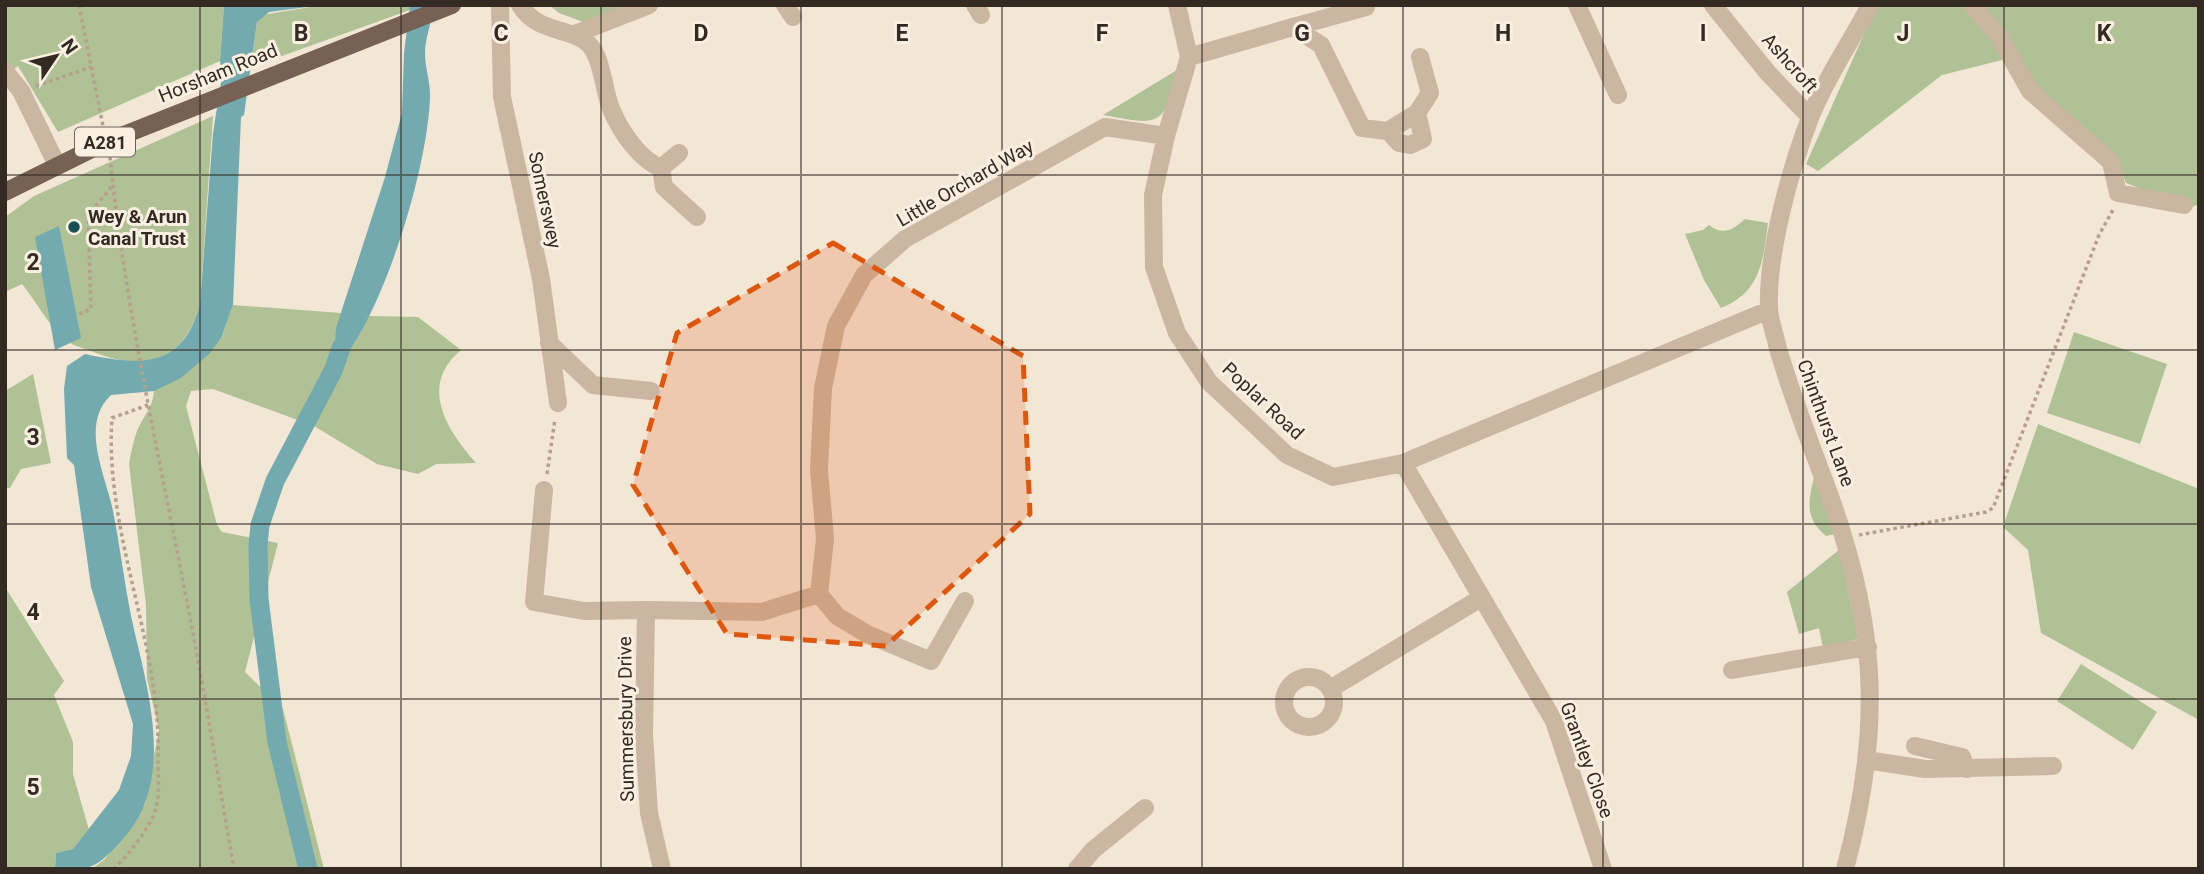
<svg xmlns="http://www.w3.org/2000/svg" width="2204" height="874" viewBox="0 0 2204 874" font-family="Roboto,sans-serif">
	<rect width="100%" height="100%" fill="#f2e6d5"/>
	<path fill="#b0c195" d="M5,5H224L220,61L58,132L18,66L5,75Z
		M322,5H410V10L251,67L257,22L262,15Z
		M549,5H637L594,26L559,13Z
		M1877,5H1966L2006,59L1942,75L1818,171L1806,164Z
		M1982,5H2199V204L2190,208L2126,183L2117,159L2044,96Z
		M1177,70C1163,129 1160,125 1103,115Z
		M213,116L200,304C185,360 147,373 96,353C87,349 73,346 65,340C49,326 36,301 22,284L5,292V217L34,196Z
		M1745,219L1768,223C1763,261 1761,292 1721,308L1704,280L1685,234L1703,230L1709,225C1723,236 1733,230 1745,219Z
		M233,305L341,313L333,350V370L357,337L367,316L418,317L461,350C418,386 447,430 476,463L436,464L418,474L377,464L314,426L213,389L191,391L186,406L217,525L222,532L278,543L245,672L283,709L324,869H92L105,859L145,804L159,730L147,679L146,605L129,464C131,453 133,442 137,431C143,416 153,408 154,391L221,338Z
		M2074,332L2167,364L2140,444L2047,413Z
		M33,374L51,463L21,469L10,488H5V391Z
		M2038,424L2199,489V720L2041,633L2028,550L2003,527Z
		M1815,473L1836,534L1826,536C1803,517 1809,499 1815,473Z
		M1840,549L1858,639L1823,648L1819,628L1799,634L1787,592Z
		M5,587L64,681L54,695L73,742V774L89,830L73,849L56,853L55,869H5Z
		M2081,664L2157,712L2133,750L2057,701Z"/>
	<path fill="#73aab0" d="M224,5H322L269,12L257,22L244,115L241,117L233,305L221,338L209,354L181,378L154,391L111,395C79,425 106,476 113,511C120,546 124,581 131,616C146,685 178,778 123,839C95,869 95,869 55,869L56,853L73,849L119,790L131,756L133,724L91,587L74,465L67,458L64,389L67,366L85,354C141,366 183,369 200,304L213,133L222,76L220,61Z
		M410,5H435C432,20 425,38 425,53C425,67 430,81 430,95C429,165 382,322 333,371L336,328L385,177L402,113L404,53Z
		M59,226L81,338L55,350L35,237Z"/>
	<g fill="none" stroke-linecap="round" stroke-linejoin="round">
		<path stroke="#73aab0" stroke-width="19" d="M308,869L277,742L259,599L258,545L260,525L275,481L333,371L341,348"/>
		<path stroke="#b6a08b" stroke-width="3.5" stroke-dasharray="3.5 3.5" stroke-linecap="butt" d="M79,5L103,126
			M36,86L91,67
			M110,157C125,305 158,451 186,597C204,687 218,778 234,869
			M79,314L91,309L88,215L113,185
			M547,474L555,419
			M1859,535L1986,512L1993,508L2099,235L2114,208
			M114,869C129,853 150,829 156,808C160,794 158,774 158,760C162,644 104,534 112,418L148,405"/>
		<path stroke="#cab6a1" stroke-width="18" d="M500,5L502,97L541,279L558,403
			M520,5C540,38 581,24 595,53C604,71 604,93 612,111C621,132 640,160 661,168L679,153
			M785,5L793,17
			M975,5L981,15
			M1177,5L1189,57L1166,136L1153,195L1154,267L1177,333L1209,382L1287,455L1333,477L1403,463L1769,310
			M1577,5L1618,95
			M1713,5L1768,73L1810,117
			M1972,5L1999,36L2030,91L2111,162L2118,193L2184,205
			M1293,27L1366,7
			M575,34L649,5
			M1189,57L1293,27L1321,45L1362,128L1388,131L1417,113L1423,139L1410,145L1399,143L1388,131
			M5,71L21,91L57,165
			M1417,113L1430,93L1420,57
			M661,168L664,187L697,217
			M549,343L593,385L651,391
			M1403,463L1554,721L1603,869
			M544,490L534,602L584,611L646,610
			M819,594L825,539L819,470L823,388L836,326L864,275L905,239L1105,127L1166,136
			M819,594L837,616L867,634L931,661L965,601
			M1732,670L1868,647
			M1284 702a25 25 0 1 1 50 0a25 25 0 1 1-50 0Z
			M1330,689L1481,598
			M1915,746L1962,757L1967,769
			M1867,760L1925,769L2053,766
			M662,869L649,813L644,734L646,610L762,612L819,594
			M1077,869L1093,850L1145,808
			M1845,869C1884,724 1877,620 1824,480C1807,435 1790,391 1777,345C1775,333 1769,320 1769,308C1767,253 1790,170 1810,118C1825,79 1851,42 1870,5"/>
		<path stroke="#776154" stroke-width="18" d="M5,192L106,142L452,5"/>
	</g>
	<path fill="#df570d" fill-opacity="0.2" stroke="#df570d" stroke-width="5" stroke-dasharray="14 9" stroke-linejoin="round" d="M833,243L1023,356L1030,514L886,646L727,634L633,485L677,333Z"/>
	<path fill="none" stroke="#332a24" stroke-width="2" stroke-opacity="0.55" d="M200,5V869M401,5V869M601,5V869M801,5V869M1002,5V869M1202,5V869M1403,5V869M1603,5V869M1803,5V869M2004,5V869M5,175H2199M5,350H2199M5,524H2199M5,699H2199"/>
	<circle fill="#184f57" stroke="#faf0e1" stroke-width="2.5" cx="74" cy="227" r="7"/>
	<g text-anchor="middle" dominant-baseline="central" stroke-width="6" stroke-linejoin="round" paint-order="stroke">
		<rect fill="#faf0e1" stroke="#6f655d" stroke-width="2" x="75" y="127.5" width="60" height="29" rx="5"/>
		<g font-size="18" font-weight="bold" fill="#332a24">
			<text x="105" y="142">A281</text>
		</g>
		<g font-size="19" fill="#332a24" stroke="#faf0e1">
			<text transform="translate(1790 63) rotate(48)">Ashcroft</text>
			<text transform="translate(218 73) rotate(-22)">Horsham Road</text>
			<text transform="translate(965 183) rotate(-30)">Little Orchard Way</text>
			<text transform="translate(545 200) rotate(78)">Somerswey</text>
			<text transform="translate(1263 401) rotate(43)">Poplar Road</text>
			<text transform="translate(1826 423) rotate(70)">Chinthurst Lane</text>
			<text transform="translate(626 719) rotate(-91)">Summersbury Drive</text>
			<text transform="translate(1587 760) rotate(70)">Grantley Close</text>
		</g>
		<g font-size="19" font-weight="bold" fill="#332a24" stroke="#faf0e1" text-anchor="start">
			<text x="88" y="216">Wey &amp; Arun<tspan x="88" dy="22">Canal Trust</tspan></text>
		</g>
	</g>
	<g font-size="23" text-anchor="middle" font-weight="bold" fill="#332a24" stroke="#faf0e1" stroke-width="6" stroke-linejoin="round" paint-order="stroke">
		<text x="301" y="41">B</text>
		<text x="501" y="41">C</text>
		<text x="701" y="41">D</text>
		<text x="902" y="41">E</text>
		<text x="1102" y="41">F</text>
		<text x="1302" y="41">G</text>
		<text x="1503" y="41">H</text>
		<text x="1703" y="41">I</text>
		<text x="1903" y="41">J</text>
		<text x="2104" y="41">K</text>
		<text x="33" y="270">2</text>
		<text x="33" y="445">3</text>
		<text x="33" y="620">4</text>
		<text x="33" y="795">5</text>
	</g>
	<rect width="2204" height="874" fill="none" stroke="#332a24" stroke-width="14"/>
	<g transform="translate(56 56) rotate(55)" stroke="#faf0e1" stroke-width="5" paint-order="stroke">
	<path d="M0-5L12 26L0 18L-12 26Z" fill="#332a24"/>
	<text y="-10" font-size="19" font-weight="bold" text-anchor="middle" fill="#332a24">N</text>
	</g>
</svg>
